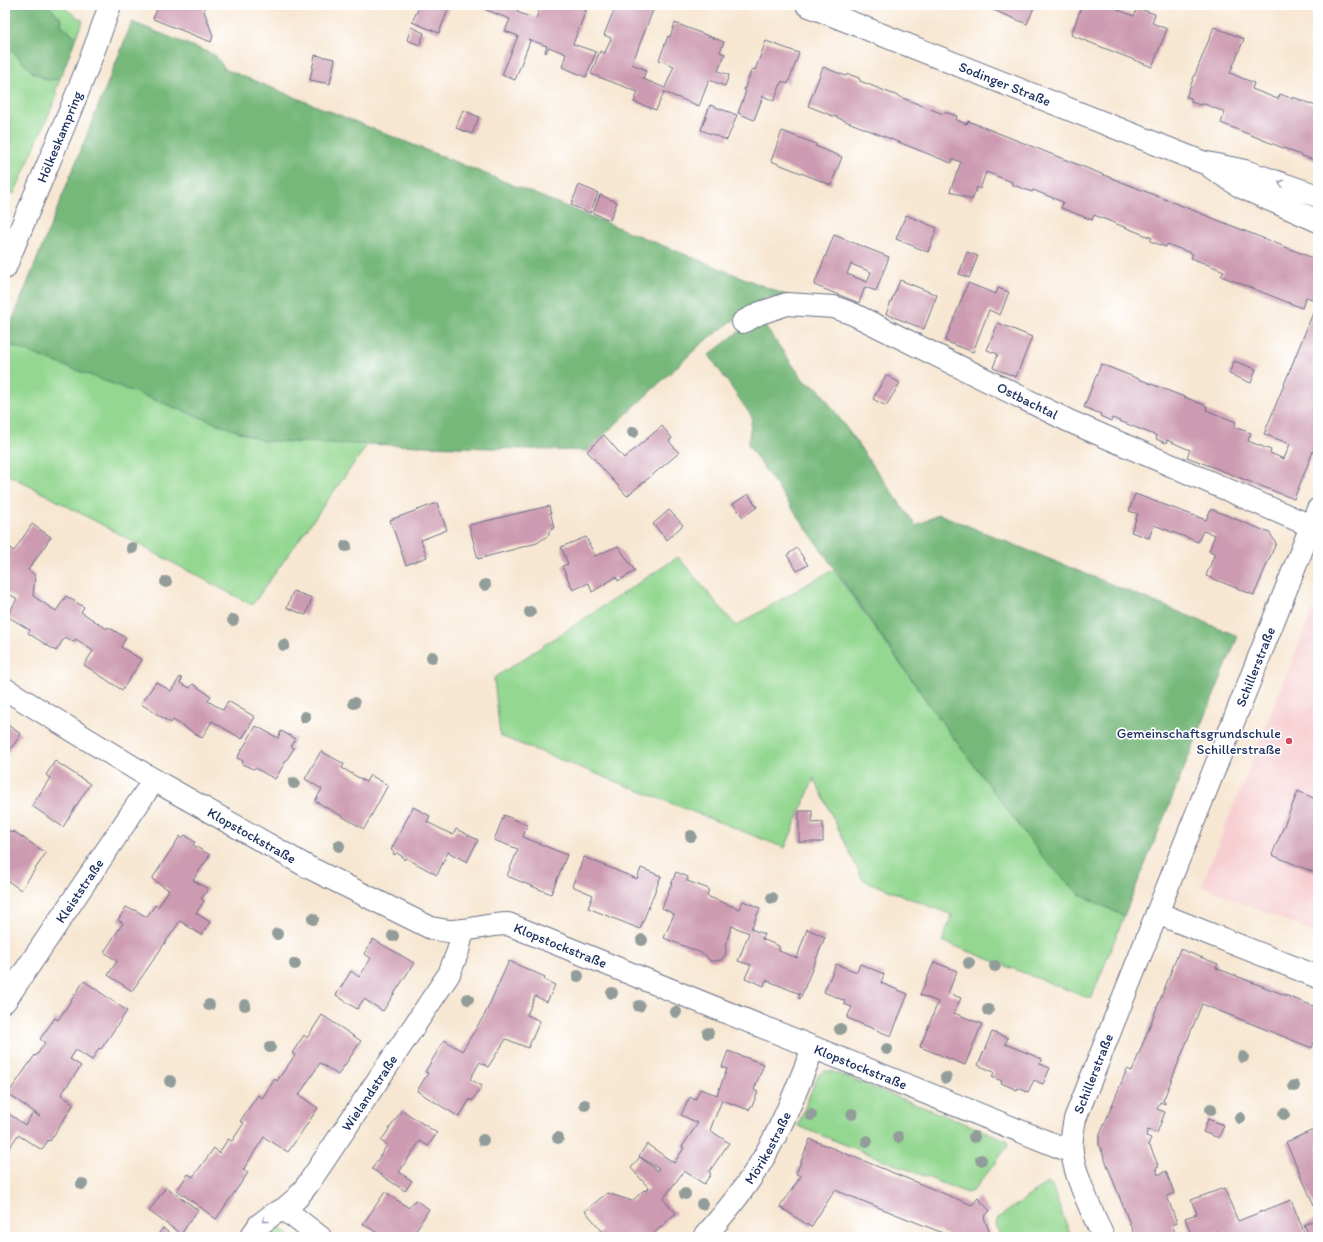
<svg xmlns="http://www.w3.org/2000/svg" width="1323" height="1242" viewBox="0 0 1323 1242" font-family="Itim,sans-serif">
	<rect width="100%" height="100%" fill="#fff"/>
	<filter id="ink" filterUnits="userSpaceOnUse"><feTurbulence type="fractalNoise" baseFrequency=".025" numOctaves="2"/><feDisplacementMap in="SourceGraphic" scale="8" xChannelSelector="R" yChannelSelector="G"/><feConvolveMatrix kernelMatrix="1 2 1 2 8 2 1 2 1" color-interpolation-filters="sRGB"/></filter>
	<filter id="wash" filterUnits="userSpaceOnUse"><feTurbulence type="fractalNoise" baseFrequency=".012" numOctaves="4" result="noise"/><feDisplacementMap in="SourceGraphic" scale="16" xChannelSelector="R" yChannelSelector="G"/><feGaussianBlur stdDeviation="0.9" result="paint"/><feColorMatrix in="noise" values="0 0 0 0 0 0 0 0 0 0 0 0 0 0 0 0 0 1.4 0 .05"/><feComposite in="paint" operator="in"/></filter>
	<g filter="url(#wash)">
		<rect width="100%" height="100%" fill="#f7e7d2"/>
		<path fill="#f7cfd2" d="M1318,597V934L1201,886Z"/>
		<path fill="#93d790" stroke="#578377" d="M48,5H60L83,21L76,37L61,25L62,20Z
			M5,43L32,72L47,80L60,79L55,92L58,93L14,194L5,192V170L10,143V117L5,94Z
			M5,343L263,441L368,444L252,605L5,473Z
			M678,557L736,626L833,569L938,717L1045,860L1079,894L1124,916L1091,999L942,941L952,915L863,880L814,778L785,848L500,736L494,678Z
			M825,1071H831L1007,1140L1009,1143L1008,1146L974,1190L967,1193L798,1126L815,1081L819,1075Z
			M1047,1183L1052,1186L1071,1237H1001C998,1231 994,1224 998,1218Z
			M278,1228L286,1232L290,1237H264L270,1230Z"/>
		<path fill="#76b87a" stroke="#48746c" d="M5,5H48L62,20L61,25L76,37L60,79L47,80L32,72L5,43Z
			M132,22L215,55L225,69L798,300L767,297L739,316L701,344L587,451L263,441L5,343V339Z
			M761,321L805,382L818,388L916,526L939,514L1238,636L1124,916L1079,894L1045,860L938,717L748,445L752,417L709,355L741,330Z"/>
		<g id="blocks">
			<path fill="#cd9bb1" fill-rule="evenodd" d="M159,5H203L206,6L204,11L213,36L211,42L153,19Z
				M420,5H444L449,7L439,33L412,22Z
				M488,5H519L517,12L536,19L541,5H588L573,44L596,52L586,77L562,67L566,54L549,47L546,53L545,52L547,46L528,39L530,41L515,80L502,75L518,36L505,31L510,19L486,10Z
				M616,5H655L632,64L646,70L643,79L665,88L674,66L659,60L668,36L670,37L675,23L724,42L720,52L725,54L718,71L729,75L725,86L709,80L699,106L664,92L656,110L634,102L638,92L591,74L600,51L605,53L611,38L604,35Z
				M993,5H1035L1027,24L991,9Z
				M1082,5H1120L1118,10L1134,16L1137,8L1155,14L1152,23L1167,29L1152,67L1071,35Z
				M1307,5H1318V10Z
				M411,27L424,33L420,45L407,40Z
				M1214,27L1244,39L1230,73L1254,83L1252,89L1278,99L1280,94L1293,99V97L1318,107V162L1221,123L1225,112L1204,104L1200,105L1191,102V98L1186,97Z
				M766,41L799,53L788,84L782,81L774,101L763,96L754,120L738,113L746,91L744,90L752,69L755,70Z
				M315,55L335,59L330,84L310,80Z
				M823,67L846,76L848,74L859,78L860,81L943,114L945,112L957,116L956,120L967,124L968,121L1318,260V301L1306,297L1302,308L1221,276L1224,271L1191,258L1193,254L1167,244L1166,247L1150,241L1152,238L1094,215L1092,220L1061,208L1063,202L1033,190L1032,192L1011,184L1012,182L986,172L980,189L977,187L972,200L950,191L961,162L953,159L951,163L808,106Z
				M710,105L737,115L727,140L701,130Z
				M463,110L479,117L472,134L456,128Z
				M782,131L816,144L815,146L842,157L831,185L771,161Z
				M579,185L598,193L590,213L571,205Z
				M600,195L617,202L610,220L593,213Z
				M906,215L937,228L928,252L896,239Z
				M834,235L889,257L876,291L865,287L859,303L814,285ZM851,264L871,272L867,282L847,274Z
				M967,252L978,256L969,278L959,274Z
				M900,280L937,295L924,329L886,314Z
				M968,283L996,294L998,288L1009,292L1000,315L989,310L973,352L945,341Z
				M1313,313L1318,315V439L1294,499L1187,457L1190,450L1167,440L1166,443L1156,439L1157,436L1112,418L1111,421L1100,416L1101,414L1084,407L1101,364L1207,406L1206,410L1236,422L1234,427L1251,433L1248,441L1271,450L1270,453L1284,459L1290,444L1264,434Z
				M998,323L1032,337L1016,377L993,368L998,354L987,350Z
				M1234,361L1256,369L1251,383L1229,374Z
				M886,375L900,383L886,406L873,399Z
				M662,426L672,438L669,441L679,453L627,496L587,451L604,435L624,458Z
				M748,494L757,507L743,517L733,504Z
				M1135,494L1206,520L1211,509L1270,533L1276,543L1254,595L1206,576L1215,553L1209,551L1215,535L1203,531L1198,542L1154,525L1149,538L1131,532L1138,514L1129,511Z
				M437,503L447,530L421,540L427,557L406,565L390,520Z
				M549,506L554,528L549,531V535L537,543L478,559L469,525Z
				M669,510L683,525L667,540L653,524Z
				M32,524L51,537L28,570L35,575L33,596L56,611L66,596L84,607L81,612L107,629L108,627L126,638L121,647L142,660L122,690L84,665L93,651L76,639L74,642L65,637L56,651L28,633L30,630L7,616L17,599L5,591V545L14,551Z
				M586,537L595,556L618,546L635,571L618,581L616,577L592,592L589,583L573,590L562,566L568,564L561,547Z
				M797,548L808,565L797,571L787,555Z
				M293,591L312,598L306,615L287,608Z
				M180,677L182,679L180,683L190,688L193,684L211,696L208,701L223,710L228,701L255,717L242,739L212,721L202,738L173,720L171,723L141,704L156,682L171,691Z
				M5,723L21,734L5,757Z
				M256,726L278,738L281,731L296,739L291,746L294,748L275,779L255,768L253,769L242,764L243,761L237,758Z
				M321,751L344,764L342,768L366,782L370,775L388,785L364,829L315,801L322,789L305,779Z
				M55,761L90,784L63,827L32,806L50,778L46,775Z
				M1298,791L1318,800V874L1272,855Z
				M413,807L430,816L427,822L453,835L456,829L478,840L467,862L448,852L437,875L406,858L404,860L403,857L397,853L394,855L393,851L391,850Z
				M799,811H812V823L823,822V842H799Z
				M504,815L527,825L523,837L567,855L551,894L507,876L518,849L494,840Z
				M6,829L12,833L13,831L46,853L21,890L5,879V831Z
				M185,835L195,842L193,845L210,855L193,880L208,889L201,899L204,901L196,913L210,922L201,935L180,921L132,991L108,975L117,961L104,952L123,923L118,920L126,907L132,910L133,909L147,917L155,905L158,907L169,890L152,879L180,836L182,838Z
				M584,857L637,879L641,868L661,876L640,929L588,908L593,895L572,886Z
				M676,872L688,877L687,881L709,889L707,896L739,909L743,901L760,908L751,929L764,934L762,939L779,946V951L797,958L807,929L825,937L800,999L798,998L800,994L766,980L764,986L745,978L751,965L738,961L749,933L732,926L725,945L726,950L725,955L721,960L715,961H710L704,954L664,938L674,914L662,908Z
				M373,939L414,963L383,1011L364,999L357,1009L336,995L351,971L359,977L371,958L364,954Z
				M1180,949L1218,964L1216,968L1318,1008V1032L1312,1048L1202,1004L1169,1086L1163,1101L1165,1102V1104L1160,1102L1157,1109L1165,1112L1157,1133L1148,1130L1146,1136L1151,1138L1148,1145L1150,1146L1158,1165L1159,1166L1156,1167L1158,1175L1166,1171L1174,1193L1167,1196L1177,1223L1172,1225L1177,1237H1135L1099,1144V1137L1127,1069L1132,1071Z
				M509,961L545,977L544,980L555,985L547,1002L535,996L527,1015L540,1021L528,1048L506,1039L488,1067L480,1062L470,1079L482,1086L472,1101L470,1099L459,1117L417,1091L428,1073L425,1072L444,1040L462,1051L485,1014Z
				M934,962L957,971L948,993L961,998L954,1013L982,1024L965,1065L920,1047L938,1002L920,995Z
				M836,964L857,972L860,964L884,974L881,983L908,994L891,1036L847,1018L852,1007L844,1004L845,1001L824,992Z
				M84,981L127,1011L101,1049L99,1048L92,1060L76,1050L70,1059L81,1066L61,1095L74,1104L50,1141L48,1140L42,1150L18,1135L5,1154V1111L25,1125L33,1113L39,1117L40,1116L8,1094L35,1055L36,1056L45,1043L40,1039L55,1018L58,1020Z
				M322,1015L361,1041L338,1075L320,1063L299,1095L318,1108L288,1152L264,1137L243,1170L248,1173L216,1219L177,1190L188,1174L193,1177L214,1148L219,1153L228,1139L232,1141L244,1123L240,1121L258,1095L262,1098L275,1079L277,1081L295,1055L292,1053L304,1035L307,1038Z
				M992,1032L1008,1038L1005,1044L1042,1059L1040,1064L1050,1068L1043,1084L1034,1080L1028,1092L1018,1088L1017,1090L1001,1083L1002,1081L992,1077L994,1072L978,1065Z
				M728,1051L764,1064L754,1090L758,1092L752,1106H751L749,1110L722,1100L710,1130L729,1143L709,1172L711,1174L704,1184L684,1171L663,1199L676,1213L650,1237H631L630,1236L629,1237H594L602,1231L585,1211L607,1193L632,1201L644,1190L645,1191L649,1188L631,1168L640,1157L639,1156L647,1144L674,1163L684,1148L682,1147L698,1123L681,1115L690,1097L695,1100L700,1089L717,1095L727,1069L722,1067ZM640,1157L659,1169L657,1171Z
				M1318,1102V1119L1314,1111Z
				M402,1110L437,1133L428,1146L420,1141L399,1172L412,1181L405,1191L372,1169L387,1145L381,1141Z
				M1208,1119L1224,1125L1219,1138L1203,1132Z
				M1318,1128V1214L1286,1142Z
				M810,1139L972,1205L978,1198L990,1211L984,1217L991,1237H953L835,1190L811,1227L780,1207L801,1176L796,1174Z
				M166,1187L198,1210L181,1234L149,1211Z
				M1224,1188L1238,1221L1291,1200L1306,1237H1220L1217,1231L1204,1237H1192L1185,1218L1197,1214L1191,1200Z
				M385,1192L409,1208L415,1200L429,1209L415,1232L423,1237H384L363,1224Z
				M1318,1219V1237H1310L1304,1225Z
				M163,1228L174,1237H156Z"/>
		</g>
	</g>
	<g filter="url(#ink)">
		<use href="#blocks" fill-opacity="0" stroke="#686f87" stroke-width="1"/>
		<g fill="none" stroke-linecap="round" stroke-linejoin="round">
			<defs>
				<g id="minor">
					<path id="s1" d="M743,322L760,313L787,304L834,307L853,314L1069,421L1311,526"/>
					<path id="s2" d="M5,689L154,780L308,867L431,928C437,929 444,931 450,931C470,931 488,924 508,924L1072,1152"/>
					<path d="M1157,913L1318,977"/>
					<path id="s3" d="M5,1001L154,780"/>
					<path d="M284,1209L320,1237"/>
					<path id="s4" d="M251,1237L259,1225L272,1215L284,1209L297,1198L308,1184L449,974L458,951L463,930"/>
					<path id="s5" d="M704,1237C729,1209 753,1179 770,1146C787,1115 800,1081 813,1048"/>
					<path id="s6" d="M1103,1237C1092,1210 1077,1183 1072,1153C1070,1142 1073,1130 1075,1119L1318,509"/>
				</g>
				<g id="major">
					<path id="s7" d="M807,5L1202,162L1245,171L1318,196"/>
					<path d="M1212,168L1241,187L1318,221"/>
					<path id="s8" d="M5,268C40,180 80,94 110,5"/>
				</g>
			</defs>
			<use href="#minor" stroke="#686f87" stroke-width="24"/>
			<use href="#major" stroke="#686f87" stroke-width="24"/>
			<use href="#minor" stroke="#fff" stroke-width="22"/>
			<use href="#major" stroke="#fff" stroke-width="22"/>
		</g>
		<g fill="#929d9a">
			<circle cx="633" cy="432" r="6"/>
			<circle cx="346" cy="546" r="6"/>
			<circle cx="132" cy="548" r="6"/>
			<circle cx="166" cy="582" r="6"/>
			<circle cx="485" cy="585" r="6"/>
			<circle cx="530" cy="612" r="6"/>
			<circle cx="233" cy="620" r="6"/>
			<circle cx="284" cy="645" r="6"/>
			<circle cx="432" cy="657" r="6"/>
			<circle cx="354" cy="703" r="6"/>
			<circle cx="305" cy="717" r="6"/>
			<circle cx="294" cy="783" r="6"/>
			<circle cx="691" cy="836" r="6"/>
			<circle cx="339" cy="846" r="6"/>
			<circle cx="772" cy="898" r="6"/>
			<circle cx="313" cy="919" r="6"/>
			<circle cx="277" cy="934" r="6"/>
			<circle cx="393" cy="936" r="6"/>
			<circle cx="642" cy="940" r="6"/>
			<circle cx="969" cy="963" r="6"/>
			<circle cx="295" cy="964" r="6"/>
			<circle cx="995" cy="966" r="6"/>
			<circle cx="578" cy="976" r="6"/>
			<circle cx="612" cy="993" r="6"/>
			<circle cx="468" cy="999" r="6"/>
			<circle cx="209" cy="1005" r="6"/>
			<circle cx="245" cy="1005" r="6"/>
			<circle cx="639" cy="1006" r="6"/>
			<circle cx="988" cy="1010" r="6"/>
			<circle cx="676" cy="1012" r="6"/>
			<circle cx="840" cy="1029" r="6"/>
			<circle cx="708" cy="1033" r="6"/>
			<circle cx="270" cy="1047" r="6"/>
			<circle cx="887" cy="1049" r="6"/>
			<circle cx="1243" cy="1057" r="6"/>
			<circle cx="946" cy="1078" r="6"/>
			<circle cx="170" cy="1081" r="6"/>
			<circle cx="1294" cy="1086" r="6"/>
			<circle cx="585" cy="1105" r="6"/>
			<circle cx="1211" cy="1109" r="6"/>
			<circle cx="852" cy="1114" r="6"/>
			<circle cx="1284" cy="1114" r="6"/>
			<circle cx="811" cy="1115" r="6"/>
			<circle cx="1240" cy="1118" r="6"/>
			<circle cx="898" cy="1137" r="6"/>
			<circle cx="974" cy="1137" r="6"/>
			<circle cx="558" cy="1138" r="6"/>
			<circle cx="483" cy="1140" r="6"/>
			<circle cx="867" cy="1141" r="6"/>
			<circle cx="981" cy="1160" r="6"/>
			<circle cx="82" cy="1184" r="6"/>
			<circle cx="685" cy="1194" r="6"/>
			<circle cx="702" cy="1204" r="6"/>
		</g>
		<defs><path id="oneway-chevron" d="M-2-3.5L2.5 0L-2 3.5" fill="none" stroke-width="1.6" stroke-linecap="round" stroke-linejoin="round"/></defs>
		<g stroke="#8d97ae">
			<use href="#oneway-chevron" transform="translate(1281 183) rotate(-161)"/>
			<use href="#oneway-chevron" transform="translate(265 1220) rotate(141)"/>
		</g>
	</g>
	<circle fill="#d1495b" stroke="#fff" stroke-width="1.5" cx="1289" cy="741" r="4"/>
	<g text-anchor="middle" dominant-baseline="central" stroke-width="3.5" stroke-linejoin="round" paint-order="stroke">
		<g font-size="14" fill="#1b2f5e" stroke="#fff">
			<text stroke="none"><textPath href="#s7" startOffset="213">Sodinger Straße</textPath></text>
			<text stroke="none"><textPath href="#s8" startOffset="142">Hölkeskampring</textPath></text>
			<text stroke="none"><textPath href="#s1" startOffset="310">Ostbachtal</textPath></text>
			<text stroke="none"><textPath href="#s6" startOffset="611">Schillerstraße</textPath></text>
			<text stroke="none"><textPath href="#s2" startOffset="287">Klopstockstraße</textPath></text>
			<text stroke="none"><textPath href="#s3" startOffset="133">Kleiststraße</textPath></text>
			<text stroke="none"><textPath href="#s2" startOffset="623">Klopstockstraße</textPath></text>
			<text stroke="none"><textPath href="#s2" startOffset="947">Klopstockstraße</textPath></text>
			<text stroke="none"><textPath href="#s6" startOffset="173">Schillerstraße</textPath></text>
			<text stroke="none"><textPath href="#s4" startOffset="189">Wielandstraße</textPath></text>
			<text stroke="none"><textPath href="#s5" startOffset="110">Mörikestraße</textPath></text>
		</g>
		<g font-size="14" fill="#1b2f5e" stroke="#fff" text-anchor="end">
			<text x="1281" y="733">Gemeinschaftsgrundschule<tspan x="1281" dy="16">Schillerstraße</tspan></text>
		</g>
	</g>
	<rect width="1323" height="1242" fill="none" stroke="#fff" stroke-width="20"/>
</svg>
